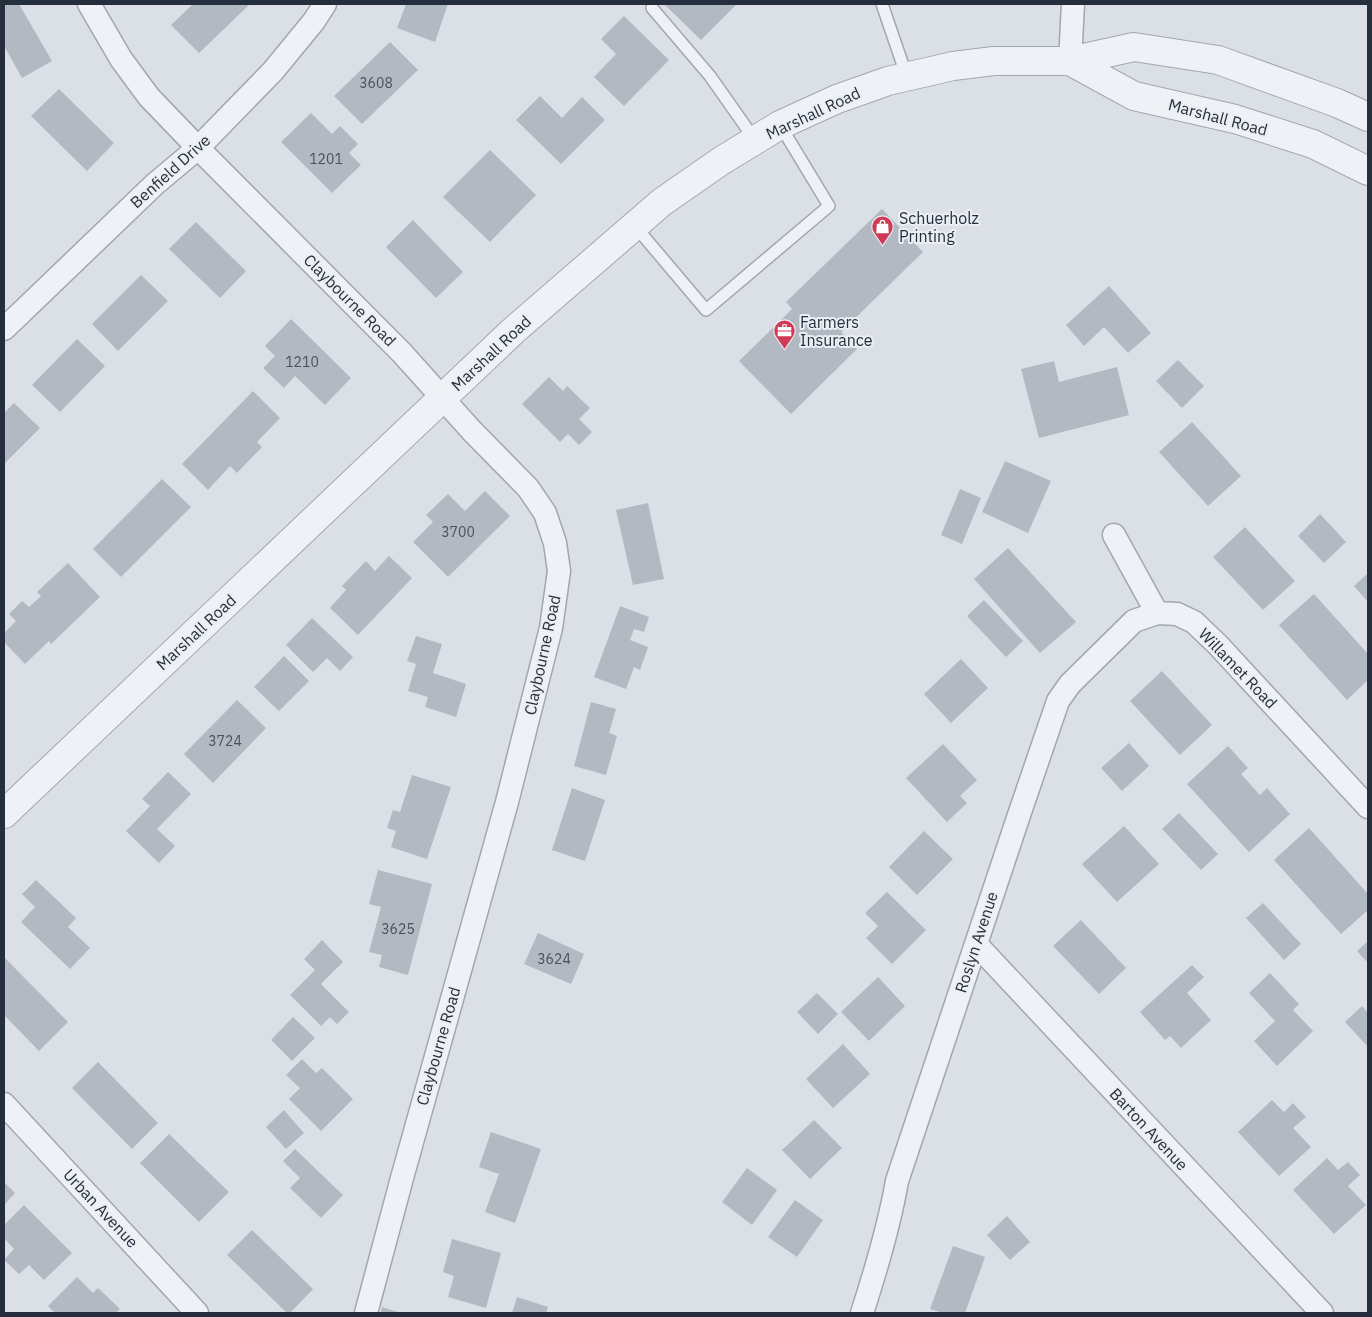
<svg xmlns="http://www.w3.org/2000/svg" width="1372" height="1317" viewBox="0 0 1372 1317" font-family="'IBM Plex Sans',sans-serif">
	<rect width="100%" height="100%" fill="#dbe0e6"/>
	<path fill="#b3b9c3" d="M4,4H19L52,61L22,78L4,46Z
		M193,4H250L199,53L171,25Z
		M406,4H448L435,42L397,28Z
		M664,4H737L701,40Z
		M624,16L669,60L624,106L594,77L616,54L601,39Z
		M390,42L418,70L362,124L334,96Z
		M59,89L114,143L87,171L31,116Z
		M540,96L562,118L582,97L605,120L561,164L516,120Z
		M311,113L332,134L340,126L358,144L349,153L361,165L332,193L281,142Z
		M490,150L536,195L490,242L443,197Z
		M882,209L923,252L841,332L857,349L791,414L739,361L792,309L786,302Z
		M413,220L463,272L436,298L386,247Z
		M196,222L246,271L220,298L169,249Z
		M141,275L168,301L118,351L92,324Z
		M1109,286L1151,333L1128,353L1104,327L1084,346L1066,325Z
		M291,319L351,378L325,405L295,376L284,388L263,368L275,356L265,346Z
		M77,339L105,366L60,412L32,385Z
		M1178,360L1204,386L1182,408L1156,381Z
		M1054,361L1059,382L1117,367L1129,415L1039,438L1021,369Z
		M549,377L563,391L567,386L590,408L579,419L592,432L579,445L568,434L560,442L522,404Z
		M253,391L280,418L257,442L262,447L237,473L230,466L208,490L182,464Z
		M14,403L40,428L4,464V413Z
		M1192,422L1241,476L1208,506L1159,452Z
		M1005,461L1051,481L1028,533L982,512Z
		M162,479L191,507L121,577L93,549Z
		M960,489L981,498L962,544L941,535Z
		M485,491L510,516L448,577L413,542L433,522L426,515L448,494L465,511Z
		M648,503L664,579L633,585L616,510Z
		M1320,514L1346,542L1324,563L1298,536Z
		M1245,527L1295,581L1263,610L1213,557Z
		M1008,548L1076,622L1040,653L974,579Z
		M389,556L412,578L358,635L330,608L346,590L342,586L366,561L375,571Z
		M68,563L100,597L51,644L49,641L25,664L4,642V633L16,621L9,614L22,601L29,607L41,596L37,592Z
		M1368,573V602L1354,586Z
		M1314,594L1368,654V680L1347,700L1279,625Z
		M984,600L1023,641L1006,657L967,616Z
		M620,606L649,617L644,632L634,629L630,640L648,647L640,670L634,667L626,689L594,677Z
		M312,618L353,657L340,671L327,658L313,672L286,645Z
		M416,636L442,644L433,673L466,684L456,717L425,707L428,697L408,691L416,664L407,661Z
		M284,656L309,681L279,711L254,687Z
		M961,659L988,688L951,723L924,694Z
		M1162,671L1212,725L1180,755L1130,701Z
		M237,700L266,728L213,783L184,754Z
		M591,702L616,709L609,733L617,736L606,775L574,766Z
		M1129,743L1149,766L1122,791L1101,768Z
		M943,744L977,780L960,796L967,803L947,822L906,778Z
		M1228,746L1248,768L1241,774L1260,795L1267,788L1290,814L1249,852L1187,784Z
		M168,772L191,794L157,829L175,846L159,863L126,831L150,806L142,799Z
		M412,775L451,787L427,859L391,847L396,831L387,828L393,810L400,812Z
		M572,788L605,800L585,861L552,850Z
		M1179,813L1218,854L1201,870L1162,829Z
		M1124,826L1159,864L1117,902L1082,864Z
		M1309,828L1368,894V910L1341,934L1274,860Z
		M924,831L953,859L917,895L889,867Z
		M378,870L432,884L408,975L379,967L382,955L369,952L381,907L369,904Z
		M36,880L76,918L68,927L90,948L70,969L21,922L35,907L22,894Z
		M887,892L926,930L892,964L866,938L878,926L865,913Z
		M1263,903L1301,944L1284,960L1246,918Z
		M1081,920L1126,968L1099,994L1053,946Z
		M538,933L584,954L571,984L524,964Z
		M322,940L343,962L321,984L349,1012L337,1024L330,1017L321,1026L290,995L315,970L304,959Z
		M1368,941V963L1357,951Z
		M4,957L68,1022L39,1051L4,1015Z
		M1192,965L1204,977L1187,993L1211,1020L1181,1048L1170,1036L1165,1040L1140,1012Z
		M1270,973L1299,1004L1293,1010L1313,1031L1277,1066L1254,1041L1275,1021L1249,993Z
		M878,977L905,1006L869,1041L841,1012Z
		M817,993L838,1014L818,1034L797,1012Z
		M1362,1006L1368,1013V1047L1345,1022Z
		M293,1017L315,1038L292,1061L271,1040Z
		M843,1044L870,1074L833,1108L806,1079Z
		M302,1059L316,1073L322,1068L353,1099L321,1131L289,1099L300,1088L286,1075Z
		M98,1062L158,1123L132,1149L72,1088Z
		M1272,1100L1284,1112L1293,1103L1306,1117L1293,1128L1311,1147L1279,1176L1238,1132Z
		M284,1110L304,1133L286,1149L266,1127Z
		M814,1120L842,1148L810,1179L782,1150Z
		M491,1132L541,1149L515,1223L485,1212L499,1174L479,1167Z
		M169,1134L229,1192L199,1222L140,1163Z
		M295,1149L343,1195L321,1218L290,1188L300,1178L283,1161Z
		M1327,1158L1338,1170L1348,1162L1360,1175L1348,1186L1366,1205L1334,1234L1293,1190Z
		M747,1168L777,1190L752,1225L722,1202Z
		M4,1182L15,1193L4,1205Z
		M795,1200L823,1220L797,1257L768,1237Z
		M24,1205L72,1253L44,1280L29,1265L19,1274L4,1260L14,1249L4,1238V1225Z
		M1007,1216L1030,1242L1010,1260L987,1235Z
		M252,1230L313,1289L290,1313H287L227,1255Z
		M452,1239L501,1253L486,1308L448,1297L454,1276L443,1272Z
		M953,1246L985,1257L965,1313H943L930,1309Z
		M77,1277L93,1293L98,1288L120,1309L116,1313H55L48,1306Z
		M517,1297L548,1307L546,1313H512Z
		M382,1307L401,1313H381Z"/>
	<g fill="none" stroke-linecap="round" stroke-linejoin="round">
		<defs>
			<path id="service" d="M882,4L907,77
				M652,8L710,76L755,140
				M635,226L706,310L829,206L780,125"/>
			<path id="minor" d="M89,4L121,59L149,97L198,148L402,353L472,431L528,488L545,513L555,543L559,571L551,628L507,802L402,1178L366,1313
				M1070,61L1073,4
				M4,329L155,184L198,148L273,71L314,21L325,4
				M1114,535L1157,613
				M976,944L1322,1313
				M4,1104L197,1313
				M862,1313C876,1270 889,1227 897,1181L1019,815L1058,701L1070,684L1134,621L1157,613L1177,614L1194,622L1218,645L1368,807"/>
			<path id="tertiary" d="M1070,61L1134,96L1235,119L1313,144L1368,171
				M4,814L513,331L662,202L721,161L780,125L837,99L888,81L953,66L994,61H1070L1134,47L1218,60L1337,103L1368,117"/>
		</defs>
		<use href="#service" stroke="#a1a7b0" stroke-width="14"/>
		<use href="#minor" stroke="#a1a7b0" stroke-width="25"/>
		<use href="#tertiary" stroke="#a1a7b0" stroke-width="30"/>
		<use href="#service" stroke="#eef1f5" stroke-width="11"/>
		<use href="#minor" stroke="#eef1f5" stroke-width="22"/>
		<use href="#tertiary" stroke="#eef1f5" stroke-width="28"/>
	</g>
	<defs>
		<symbol id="shop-pin" viewBox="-11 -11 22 30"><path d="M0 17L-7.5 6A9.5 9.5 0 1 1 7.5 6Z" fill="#d13a56" stroke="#ebeff4"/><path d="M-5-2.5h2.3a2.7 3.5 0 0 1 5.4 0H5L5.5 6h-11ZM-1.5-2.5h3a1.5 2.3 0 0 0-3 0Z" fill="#fff"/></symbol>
		<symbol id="office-pin" viewBox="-11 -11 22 30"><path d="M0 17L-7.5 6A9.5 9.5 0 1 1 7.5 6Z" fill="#d13a56" stroke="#ebeff4"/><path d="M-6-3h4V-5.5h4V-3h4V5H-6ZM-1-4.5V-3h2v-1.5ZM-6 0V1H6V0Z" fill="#fff"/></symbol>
	</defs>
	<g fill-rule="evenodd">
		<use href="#shop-pin" x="870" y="214" width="25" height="34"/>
		<use href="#office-pin" x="772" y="318" width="25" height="34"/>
	</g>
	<g text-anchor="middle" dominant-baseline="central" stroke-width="4" stroke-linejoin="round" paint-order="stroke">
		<g font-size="14" fill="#48515e">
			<text x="376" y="83">3608</text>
			<text x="326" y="159">1201</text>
			<text x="302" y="362">1210</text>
			<text x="458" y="532">3700</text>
			<text x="225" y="741">3724</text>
			<text x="398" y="929">3625</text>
			<text x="554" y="959">3624</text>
		</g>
		<g font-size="16" fill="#252e3d" stroke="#ebeff4">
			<text transform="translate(813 113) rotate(-25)">Marshall Road</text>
			<text transform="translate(1218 117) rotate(15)">Marshall Road</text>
			<text transform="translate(170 171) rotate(-42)">Benfield Drive</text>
			<text transform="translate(350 300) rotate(45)">Claybourne Road</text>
			<text transform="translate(491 353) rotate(-43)">Marshall Road</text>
			<text transform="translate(196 632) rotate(-43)">Marshall Road</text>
			<text transform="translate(542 655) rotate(-78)">Claybourne Road</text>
			<text transform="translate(1238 668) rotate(46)">Willamet Road</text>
			<text transform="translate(976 942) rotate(-72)">Roslyn Avenue</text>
			<text transform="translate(438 1046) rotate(-74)">Claybourne Road</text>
			<text transform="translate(1149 1129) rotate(47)">Barton Avenue</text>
			<text transform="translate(101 1208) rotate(47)">Urban Avenue</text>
		</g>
		<g font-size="16" fill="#252e3d" stroke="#ebeff4" text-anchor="start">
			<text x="899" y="218">Schuerholz<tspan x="899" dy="18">Printing</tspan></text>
			<text x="800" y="322">Farmers<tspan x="800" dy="18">Insurance</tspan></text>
		</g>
	</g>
	<rect width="1372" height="1317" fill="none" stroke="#252e3d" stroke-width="10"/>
</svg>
